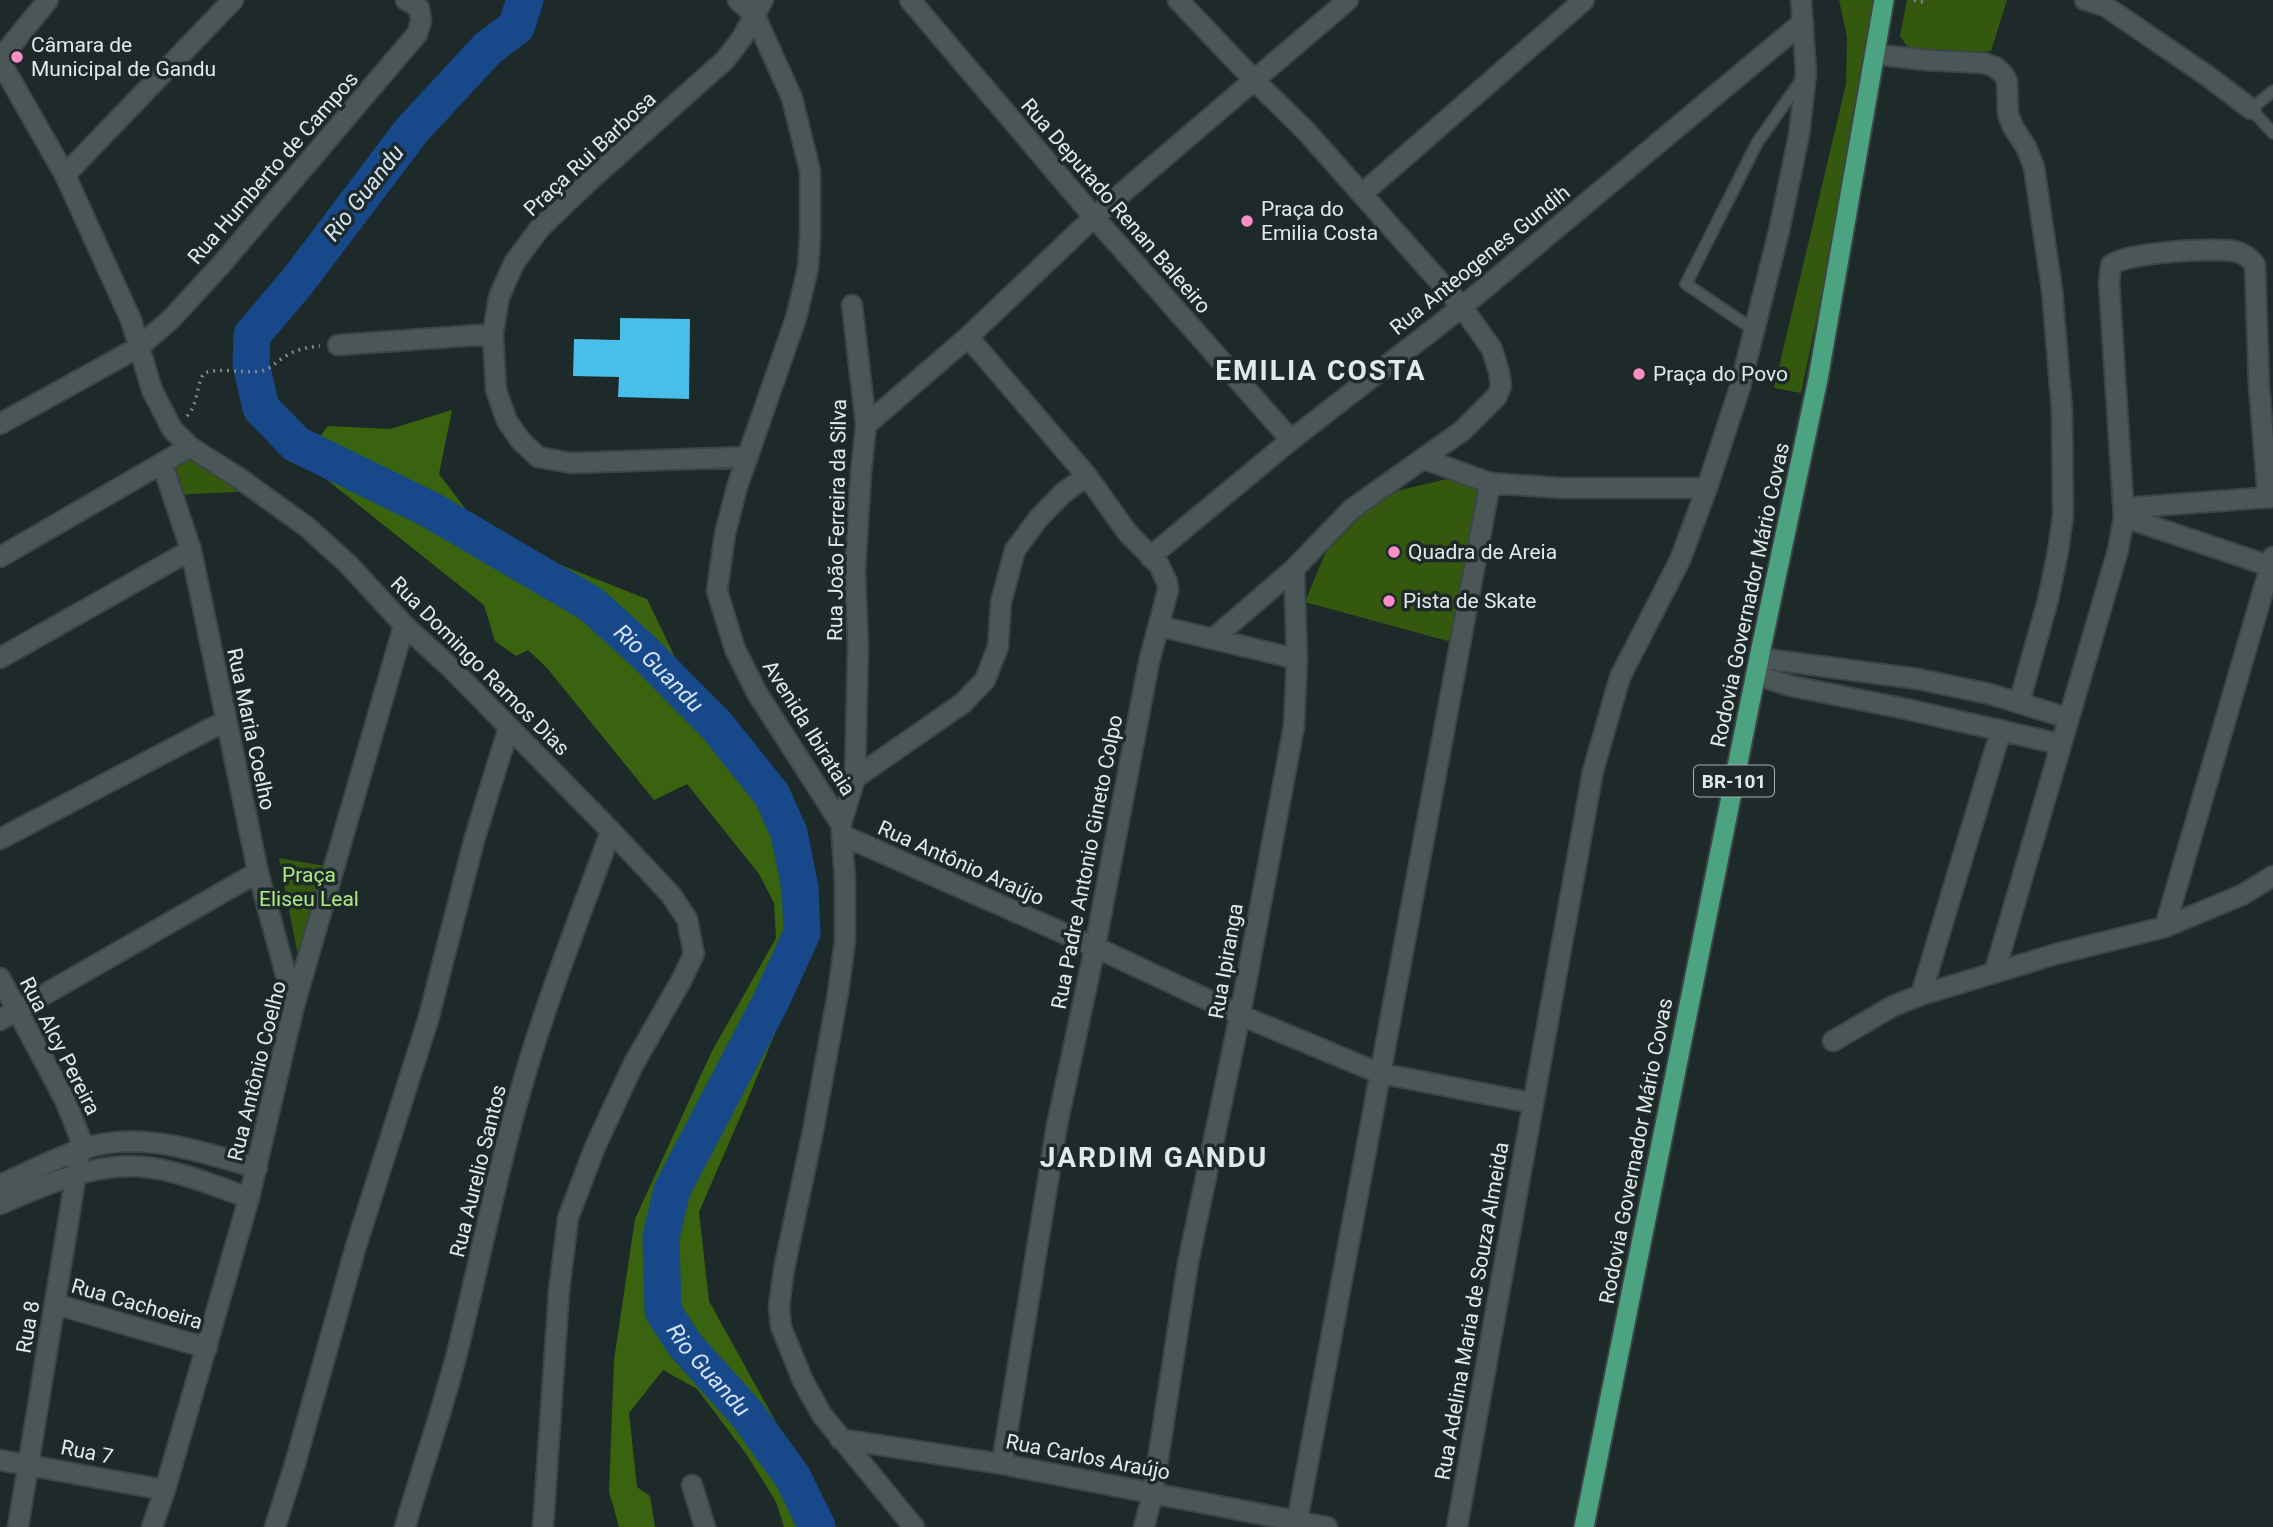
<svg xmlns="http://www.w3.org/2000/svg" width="2273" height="1527" viewBox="0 0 2273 1527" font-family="Roboto,sans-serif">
	<rect width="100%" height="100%" fill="#1e2929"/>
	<path fill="#33580e" d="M1839,0H1878L1849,165L1801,393L1774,388L1846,84L1847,37Z
		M1907,0H2007L1991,51L1931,52L1908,48L1900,36Z
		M180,452L257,491L173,495L170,465Z
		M1447,479L1471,484L1486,497L1455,643L1305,602L1324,556L1343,524L1376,496Z
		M279,858L337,868L307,958L298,956Z"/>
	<path fill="#39630e" d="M452,410L439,474L471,516L548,560L647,599L686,680L743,742L787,803L805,852L815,937L742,1113L699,1212L709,1301L834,1527H784L776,1502L747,1455L697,1389L663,1370L629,1413L637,1487L650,1496L655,1527H619L609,1491L614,1360L635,1219L711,1053L776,938L774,903L759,874L687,784L654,800L547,668L528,650L516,656L495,641L484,605L302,460L328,426L390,429Z"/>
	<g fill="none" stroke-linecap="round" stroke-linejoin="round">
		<path stroke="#174889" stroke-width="37" id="s1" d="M525,0L516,27L488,48L412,130L297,282L252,335L251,364L261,408L296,444L429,509L591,604L645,653L717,726L772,795L789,833L800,888L802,933L771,1001L672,1190L661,1237L663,1311L685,1345L747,1414L792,1476L817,1527"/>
	</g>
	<path fill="#49bee9" d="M620,318L690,319L689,399L618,397L619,377L573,376L574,339L620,340Z"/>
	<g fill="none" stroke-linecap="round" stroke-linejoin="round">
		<defs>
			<path id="service" d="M2273,91L2251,109L2273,133
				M1754,330L1686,284L1757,143L1802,79"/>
			<path id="minor" d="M738,0L755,16L792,98L810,171V238L808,268L796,318L737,487L725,534L717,591L735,649L757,693L841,824L845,880V941L838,993L813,1131L784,1269L779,1306L781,1327L803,1381L822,1415L914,1527
				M910,0L1094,217L1291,440
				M2085,0L2105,6L2209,77L2251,109
				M1874,54L1925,60L1984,63L1995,67L2003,74L2007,81L2008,114L2013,127L2026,147L2034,167L2052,290L2062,411L2063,515L2058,551L2048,600L2019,703
				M0,59L48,0
				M0,61L65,175L131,320L152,390L172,429L190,447L239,478L307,527L349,565L404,625L451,668L611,831L671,895L687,919L694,954L681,981L633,1065L595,1147L568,1218L559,1291L543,1527
				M65,175L233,0
				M1363,193L1584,0
				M852,305L866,425L861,472L855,571L858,646L855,778
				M968,337L1087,476L1127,532L1159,565L1167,582L1168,590L1149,662L1095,947L1057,1125L1002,1464
				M338,345L493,334
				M0,424L139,347L171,319L220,266L417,34L421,21L419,8L406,0
				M866,425L968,337L1094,217L1348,0
				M748,457L571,463L538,457L521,441L507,421L496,390L493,334L499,297L514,263L540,228L587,183L725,60L742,38L763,0
				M1424,459L1490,483L1561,488H1707
				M162,463L191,550L258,872L294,1005
				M2125,508L2273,497
				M2124,517L2270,566
				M0,557L190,447
				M1150,557L1291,440L1462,307L1803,22
				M1159,626L1297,659
				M1213,639L1294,569
				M0,658L191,550
				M1759,658L1918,679L1990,694L2068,718
				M1756,675L1791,686L1906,709L2060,744
				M841,824L855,778L963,703L985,680L998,647L1001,602L1015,550L1038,519L1063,493L1087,476
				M842,835L1095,947L1240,1015L1379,1073L1532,1103
				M0,839L225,721
				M2165,927L2273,557
				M1995,971L2118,550L2124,517L2109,282L2111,265C2128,252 2216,247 2238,252C2246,255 2251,259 2255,265L2259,385L2268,498
				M0,978L64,1098L80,1137V1150L18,1527
				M1921,995L2001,730
				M0,1020L258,872
				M1833,1041L1893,1006L1921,995L2056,954L2165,927L2242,895L2273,876
				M0,1185C26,1173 52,1160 79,1150C138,1129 199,1151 257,1168
				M0,1204C40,1187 84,1167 129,1166C169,1166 212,1185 249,1198
				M55,1304L207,1348
				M840,1439L1002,1464L1327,1527
				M0,1460L165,1490
				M692,1485L705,1527
				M152,1527L165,1490L249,1198L294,1006L404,625
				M275,1527L295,1464L356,1246L428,1020L475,837L509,727
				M405,1527C422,1468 443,1409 458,1349C479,1265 495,1180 519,1096C544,1006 579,919 611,831
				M1144,1527L1153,1492L1188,1263L1240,1015L1294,726L1297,659L1294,569L1352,509L1462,431L1497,396L1501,386L1499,372L1492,349L1462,307L1305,130L1254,80L1178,0
				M1296,1527L1490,483
				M1457,1527L1593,771L1620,677L1680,560L1707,488L1740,387L1779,231L1799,135L1806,73L1801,0"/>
			<path id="trunk" d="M1584,1527L1759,658L1818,379L1884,0"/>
		</defs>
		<use href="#service" stroke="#3c4545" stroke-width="14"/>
		<use href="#minor" stroke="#3c4545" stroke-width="23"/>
		<use href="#trunk" stroke="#3c4545" stroke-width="23"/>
		<path stroke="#7e8787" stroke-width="3.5" stroke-dasharray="2 5" stroke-linecap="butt" d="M1914,0L1923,2V0
			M187,416C198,405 196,386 204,373C223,367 241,374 260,371C270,370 275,363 283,358C294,350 307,347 320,346"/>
		<use href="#service" stroke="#4b5757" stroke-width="10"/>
		<use href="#minor" stroke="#4b5757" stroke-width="19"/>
		<use href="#trunk" stroke="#4ba382" stroke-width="19"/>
	</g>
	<g fill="#fb8fc5" stroke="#1e2929" stroke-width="2.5">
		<circle cx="17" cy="57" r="7"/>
		<circle cx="1247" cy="221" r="7"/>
		<circle cx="1639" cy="374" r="7"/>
		<circle cx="1394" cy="552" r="7"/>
		<circle cx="1389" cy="601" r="7"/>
	</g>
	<g text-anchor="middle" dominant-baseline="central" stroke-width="7" stroke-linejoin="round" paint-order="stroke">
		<rect fill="#1e2929" stroke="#a7afaf" stroke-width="2" x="1694" y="765.5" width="80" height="31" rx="5"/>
		<g font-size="19" font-weight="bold" fill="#e2e9e9">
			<text x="1734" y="781">BR-101</text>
		</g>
		<g font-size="21" fill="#e2e9e9" stroke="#1e2929" text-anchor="start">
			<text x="31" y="45">Câmara de<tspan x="31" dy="24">Municipal de Gandu</tspan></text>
			<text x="1261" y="209">Praça do<tspan x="1261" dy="24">Emilia Costa</tspan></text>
			<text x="1653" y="374">Praça do Povo</text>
			<text x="1408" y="552">Quadra de Areia</text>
			<text x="1403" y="601">Pista de Skate</text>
		</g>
		<g font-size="21" fill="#e2e9e9" stroke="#1e2929">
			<text transform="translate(590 154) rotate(-43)">Praça Rui Barbosa</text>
			<text transform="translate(273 168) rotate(-49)">Rua Humberto de Campos</text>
			<text transform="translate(1116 206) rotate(49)">Rua Deputado Renan Baleeiro</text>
			<text transform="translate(1480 260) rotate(-39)">Rua Anteogenes Gundih</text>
			<text transform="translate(837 520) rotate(-89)">Rua João Ferreira da Silva</text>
			<text transform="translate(1750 595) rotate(-78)">Rodovia Governador Mário Covas</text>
			<text transform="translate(480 666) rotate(45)">Rua Domingo Ramos Dias</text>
			<text transform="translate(809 728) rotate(58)">Avenida Ibirataia</text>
			<text transform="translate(251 729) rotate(78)">Rua Maria Coelho</text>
			<text transform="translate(1087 862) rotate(-79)">Rua Padre Antonio Gineto Colpo</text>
			<text transform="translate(961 863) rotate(24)">Rua Antônio Araújo</text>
			<text transform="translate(1226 961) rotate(-80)">Rua Ipiranga</text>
			<text transform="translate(60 1046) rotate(63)">Rua Alcy Pereira</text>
			<text transform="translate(257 1071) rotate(-76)">Rua Antônio Coelho</text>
			<text transform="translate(1636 1151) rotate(-79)">Rodovia Governador Mário Covas</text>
			<text transform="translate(478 1171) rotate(-76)">Rua Aurelio Santos</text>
			<text transform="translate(137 1304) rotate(16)">Rua Cachoeira</text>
			<text transform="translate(1472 1311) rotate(-80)">Rua Adelina Maria de Souza Almeida</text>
			<text transform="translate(28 1327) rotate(-80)">Rua 8</text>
			<text transform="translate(87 1452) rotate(11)">Rua 7</text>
			<text transform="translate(1088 1457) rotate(11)">Rua Carlos Araújo</text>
		</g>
		<g font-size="21" fill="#aeeb82" stroke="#1e2929">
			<text x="309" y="875">Praça<tspan x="309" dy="24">Eliseu Leal</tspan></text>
		</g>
		<g font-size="23" font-style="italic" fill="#d4e2f5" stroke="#1e2929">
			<text transform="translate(364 193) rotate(-52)">Rio Guandu</text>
			<text stroke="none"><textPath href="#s1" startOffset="989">Rio Guandu</textPath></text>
			<text stroke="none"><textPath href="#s1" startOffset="1787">Rio Guandu</textPath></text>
		</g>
		<g font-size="28" font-weight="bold" letter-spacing="2" fill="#e2e9e9" stroke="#1e2929">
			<text x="1321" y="370">EMILIA COSTA</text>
			<text x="1154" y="1157">JARDIM GANDU</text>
		</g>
	</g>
</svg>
